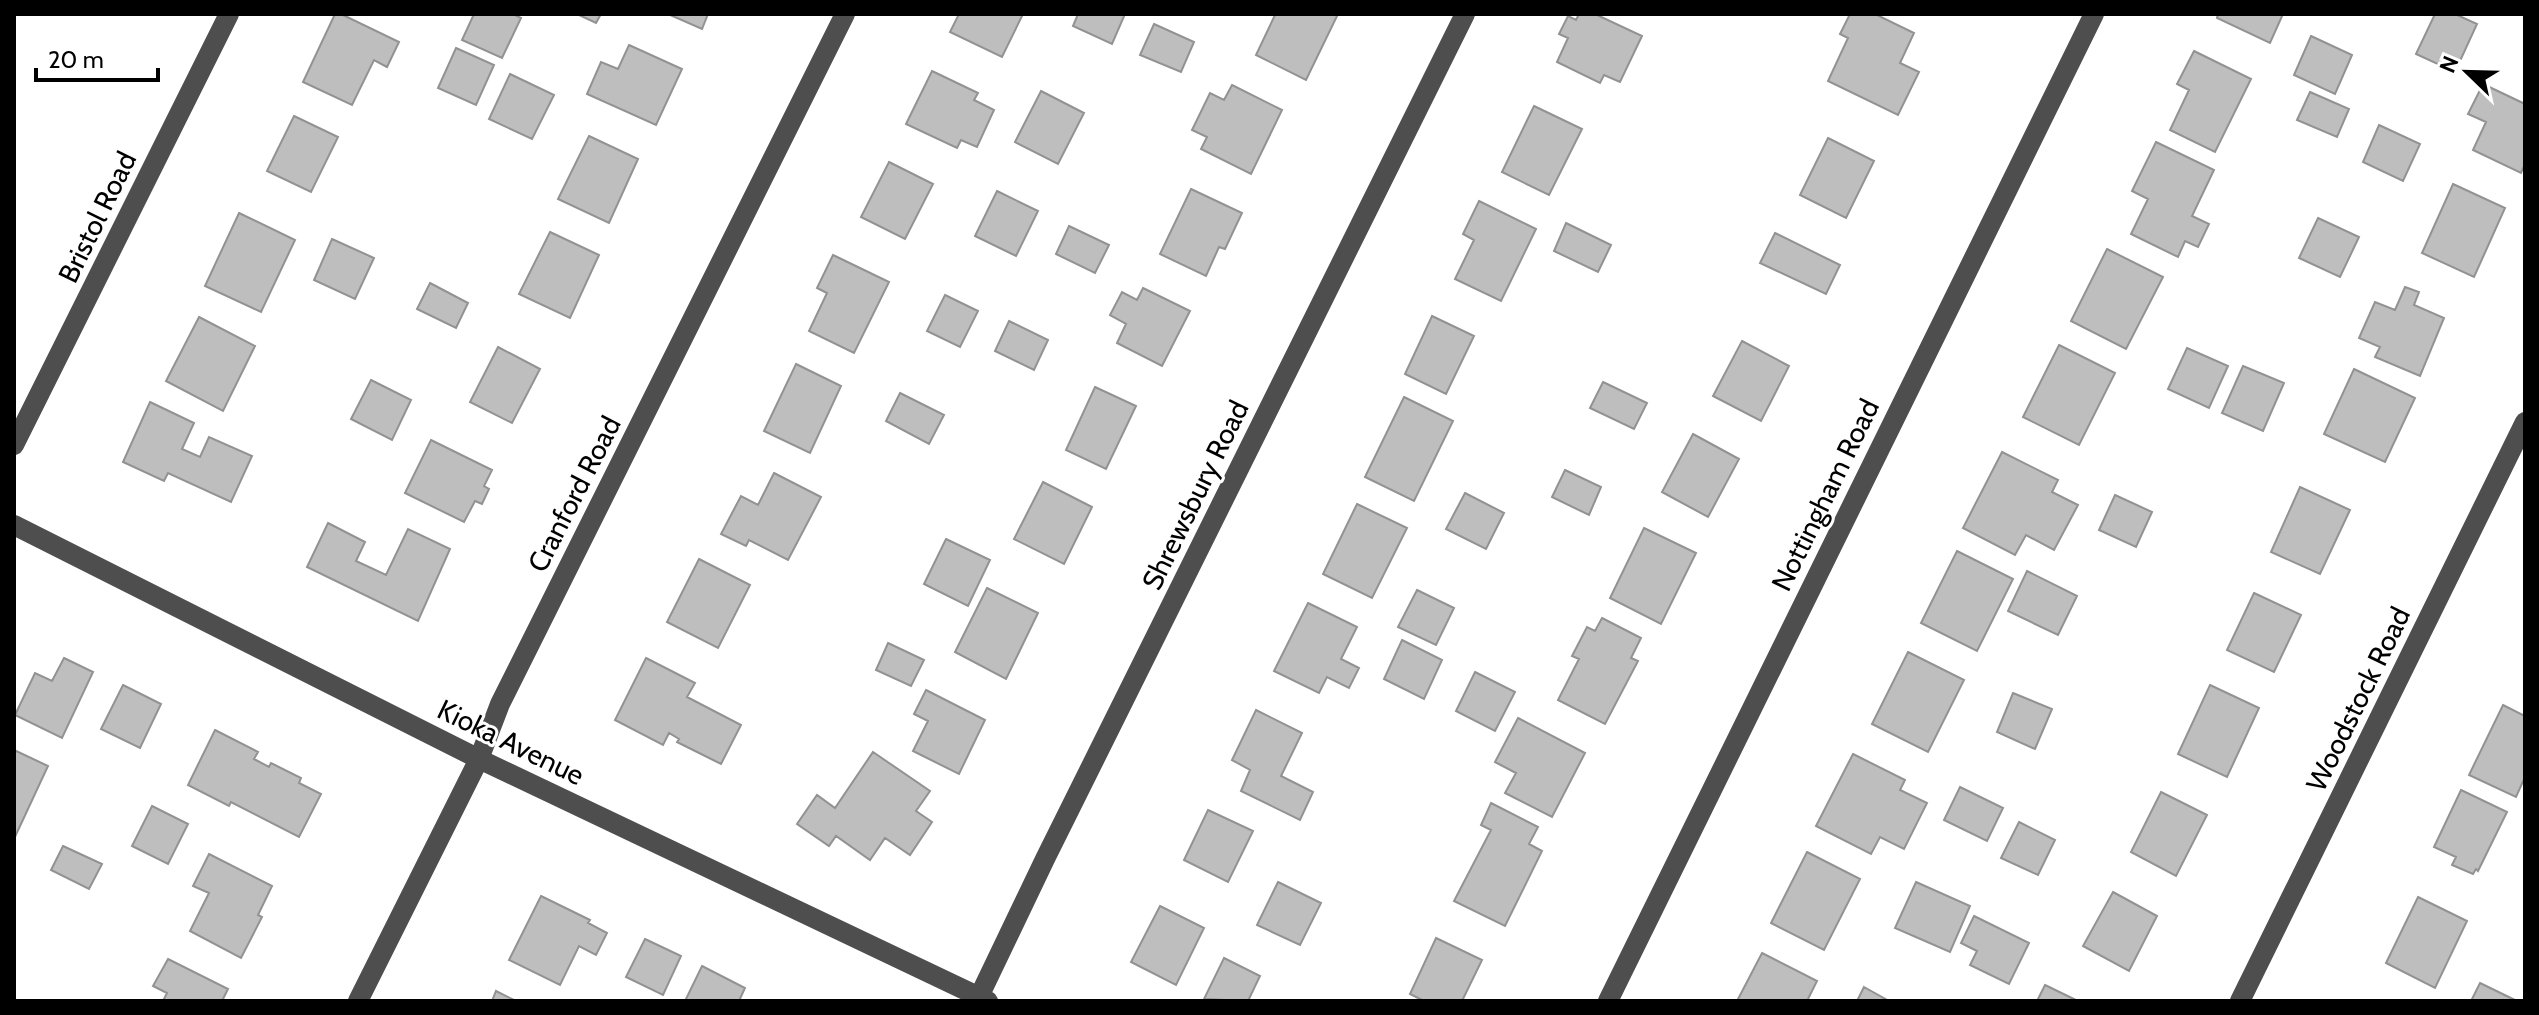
<svg xmlns="http://www.w3.org/2000/svg" width="2539" height="1015" viewBox="0 0 2539 1015" font-family="Cabin,sans-serif">
	<rect width="100%" height="100%" fill="#fff"/>
	<path fill="#bebebe" stroke="#929292" stroke-width="2" d="M335,14H341L399,42L387,67L374,60L352,105L303,82Z
		M474,14H513L521,18L502,58L462,40Z
		M577,14H601L596,23Z
		M668,14H708L702,29Z
		M959,14H1023L1002,57L950,32Z
		M1078,14H1125L1112,44L1073,26Z
		M1273,14H1338L1306,80L1256,55L1275,15Z
		M1579,14H1595L1642,36L1620,82L1604,75L1600,83L1557,62L1568,38L1559,34L1568,16L1576,20Z
		M1850,14H1875L1914,33L1900,63L1919,72L1898,115L1828,81L1848,38L1840,34Z
		M2218,14H2283L2270,43L2217,18Z
		M2435,14H2455L2477,24L2455,72L2416,54Z
		M1154,24L1194,42L1181,72L1140,55Z
		M2311,36L2352,55L2335,94L2294,75Z
		M629,45L682,69L656,125L587,94L601,62L618,69Z
		M456,48L494,65L476,105L438,88Z
		M2194,51L2251,79L2215,152L2170,130L2189,90L2177,84Z
		M932,71L978,93L974,100L994,110L977,147L961,140L957,148L906,124Z
		M510,74L554,95L532,139L489,119Z
		M2483,84L2525,104V164L2521,173L2473,150L2486,122L2468,114Z
		M1232,85L1282,110L1251,174L1201,149L1207,137L1192,130L1210,93L1224,100Z
		M1041,91L1084,113L1058,164L1015,142Z
		M2310,92L2349,109L2337,137L2297,120Z
		M1534,106L1582,129L1549,195L1502,172Z
		M294,116L338,137L311,192L267,171Z
		M2379,125L2420,144L2403,181L2363,162Z
		M589,136L638,159L609,223L558,199Z
		M1828,138L1874,161L1846,218L1800,195Z
		M2156,142L2214,170L2192,216L2209,224L2198,247L2185,241L2178,257L2131,234L2148,199L2132,191Z
		M889,162L933,184L905,239L861,217Z
		M2453,184L2505,208L2474,277L2422,253Z
		M1191,189L1242,213L1225,249L1219,247L1206,276L1160,254Z
		M997,191L1038,211L1016,256L975,236Z
		M1479,201L1536,229L1501,301L1455,279L1474,240L1463,234Z
		M239,213L295,240L261,312L205,286Z
		M2318,218L2359,237L2340,277L2299,258Z
		M1566,223L1611,245L1598,272L1554,251Z
		M1069,226L1109,245L1095,273L1056,254Z
		M550,232L599,255L570,318L519,294Z
		M1775,233L1840,265L1826,294L1760,263Z
		M332,239L374,258L355,299L314,280Z
		M2107,249L2163,277L2126,349L2071,321Z
		M833,255L889,282L854,353L809,331L827,293L817,288Z
		M430,283L468,303L456,328L417,309Z
		M2405,287L2419,292L2414,305L2444,318L2420,376L2375,357L2380,347L2359,338L2375,302L2395,310Z
		M1143,288L1190,311L1162,366L1117,343L1126,324L1110,315L1122,292L1137,300Z
		M945,295L978,311L960,347L927,331Z
		M1432,316L1474,336L1446,394L1405,374Z
		M199,317L255,346L223,411L166,381Z
		M1009,321L1048,340L1034,370L995,351Z
		M1742,341L1789,366L1761,421L1713,396Z
		M2059,345L2115,373L2079,445L2023,417Z
		M498,347L540,369L512,423L470,402Z
		M2187,348L2228,366L2209,408L2168,389Z
		M796,364L841,386L810,453L764,431Z
		M2243,366L2284,383L2263,431L2222,413Z
		M2354,369L2415,398L2385,462L2324,434Z
		M371,380L411,400L392,440L351,419Z
		M1603,382L1647,403L1634,429L1590,408Z
		M1095,387L1136,406L1106,469L1066,450Z
		M900,393L944,415L929,444L886,421Z
		M1404,397L1453,421L1414,501L1365,477Z
		M150,402L194,423L182,449L200,457L209,437L252,456L231,502L168,473L164,481L123,462Z
		M1693,434L1739,459L1708,517L1662,492Z
		M431,440L492,470L484,486L489,489L482,504L475,501L464,522L405,493Z
		M2002,452L2058,480L2052,492L2078,505L2054,550L2026,535L2015,555L1963,528Z
		M1565,470L1601,487L1589,515L1552,497Z
		M774,473L821,497L788,560L749,540L746,546L721,534L741,496L758,505Z
		M1043,482L1092,507L1064,564L1014,539Z
		M2300,487L2350,510L2320,574L2271,552Z
		M1465,493L1504,513L1486,549L1446,529Z
		M2115,495L2152,512L2136,547L2099,530Z
		M1357,504L1407,528L1372,598L1323,574Z
		M328,523L365,542L356,561L386,575L408,529L450,549L418,621L307,567Z
		M1644,528L1696,553L1661,624L1610,598Z
		M946,539L990,560L968,606L924,584Z
		M1957,551L2013,579L1977,651L1921,623Z
		M699,559L750,585L718,648L667,622Z
		M2027,571L2077,596L2058,635L2008,611Z
		M987,588L1038,613L1006,679L955,652Z
		M1417,590L1454,608L1436,645L1398,627Z
		M2254,593L2301,615L2274,672L2227,650Z
		M1308,603L1357,627L1341,659L1359,668L1349,688L1327,677L1319,693L1274,671Z
		M1602,618L1641,638L1631,658L1638,661L1605,724L1558,700L1579,659L1572,656L1587,627L1595,631Z
		M1402,640L1442,660L1424,699L1384,679Z
		M888,643L924,660L911,686L876,670Z
		M1908,652L1964,680L1928,752L1872,724Z
		M64,658L93,672L62,738L15,715L35,673L52,681Z
		M646,658L695,683L687,697L741,725L721,764L677,742L679,739L669,733L663,745L615,720Z
		M1475,672L1515,692L1495,731L1456,711Z
		M123,685L161,704L140,748L101,729Z
		M2210,685L2259,708L2227,777L2178,754Z
		M926,690L985,720L959,774L913,751L928,721L914,714Z
		M2013,693L2052,709L2035,749L1997,732Z
		M2503,705L2525,716V777L2516,797L2469,775Z
		M1256,710L1302,733L1281,776L1313,792L1300,820L1241,791L1250,770L1232,760Z
		M1518,718L1585,753L1552,817L1505,793L1516,773L1495,762Z
		M215,730L258,752L254,759L269,767L271,763L301,778L299,783L321,794L299,837L231,802L229,806L188,785Z
		M14,750L48,766L14,839Z
		M873,752L930,791L916,811L932,822L910,855L885,838L870,860L836,836L829,846L797,824L817,795L835,808Z
		M1853,754L1905,780L1900,790L1927,803L1904,849L1880,837L1871,854L1816,826Z
		M1960,787L2003,808L1987,841L1944,820Z
		M2461,790L2507,812L2478,871L2476,869L2473,874L2452,865L2456,857L2434,847Z
		M2161,792L2207,815L2176,876L2131,852Z
		M1491,803L1538,827L1529,844L1542,851L1505,926L1454,901L1491,830L1481,825Z
		M152,806L188,824L168,864L132,846Z
		M1208,810L1253,831L1228,882L1184,860Z
		M2019,822L2055,840L2038,875L2001,858Z
		M63,846L102,864L89,889L51,870Z
		M1807,852L1860,879L1824,950L1771,923Z
		M209,854L272,886L258,915L262,917L241,958L190,931L209,893L193,886Z
		M1278,882L1321,903L1300,945L1257,925Z
		M1916,882L1970,906L1950,952L1895,928Z
		M2113,892L2157,916L2129,971L2083,946Z
		M541,896L590,920L588,923L607,933L596,955L579,946L560,985L509,960Z
		M2418,897L2467,921L2435,988L2386,963Z
		M1160,906L1204,928L1176,985L1131,962Z
		M1974,916L2029,943L2009,984L1970,965L1977,951L1961,943Z
		M1436,938L1482,960L1462,1001H1424L1410,994Z
		M645,939L681,956L663,995L626,977Z
		M1762,953L1817,981L1807,1001H1737Z
		M1224,958L1260,976L1248,1001L1204,999Z
		M168,959L228,989L222,1001H163L167,993L153,986Z
		M702,966L745,988L739,1001H685Z
		M2480,983L2517,1001H2471Z
		M2045,985L2078,1001H2037Z
		M1864,987L1889,1001H1857Z
		M496,991L516,1001H492Z"/>
	<g fill="none" stroke-linecap="round" stroke-linejoin="round">
		<path stroke="#4e4e4e" stroke-width="20" d="M14,445L229,14
			M14,525L479,759L988,1001
			M358,1001L479,759L500,704L845,14
			M977,1001L1045,859L1465,14
			M1608,1001L2094,14
			M2240,1001L2525,422"/>
	</g>
	<g text-anchor="middle" dominant-baseline="central" stroke-width="6" stroke-linejoin="round" paint-order="stroke">
		<g font-size="28" fill="#000" stroke="#fff">
			<text transform="translate(97 217) rotate(-64)">Bristol Road</text>
			<text transform="translate(574 494) rotate(-63)">Cranford Road</text>
			<text transform="translate(1195 495) rotate(-64)">Shrewsbury Road</text>
			<text transform="translate(1825 495) rotate(-64)">Nottingham Road</text>
			<text transform="translate(2358 699) rotate(-64)">Woodstock Road</text>
			<text transform="translate(511 742) rotate(26)">Kioka Avenue</text>
		</g>
	</g>
	<rect width="2539" height="1015" fill="none" stroke="#000000" stroke-width="32"/>
	<g transform="translate(2467 72) rotate(293)" stroke="#ffffff" stroke-width="6" paint-order="stroke">
	<path d="M0-6L14 30L0 20L-14 30Z" fill="#000000"/>
	<text y="-12" font-size="22" font-weight="bold" text-anchor="middle" fill="#000000">N</text>
	</g>
	<path d="M36 68v12h122v-12" fill="none" stroke="#000000" stroke-width="4"/>
	<text x="48" y="68" font-size="24" fill="#000000" stroke="#ffffff" stroke-width="6" paint-order="stroke">20 m</text>
</svg>
